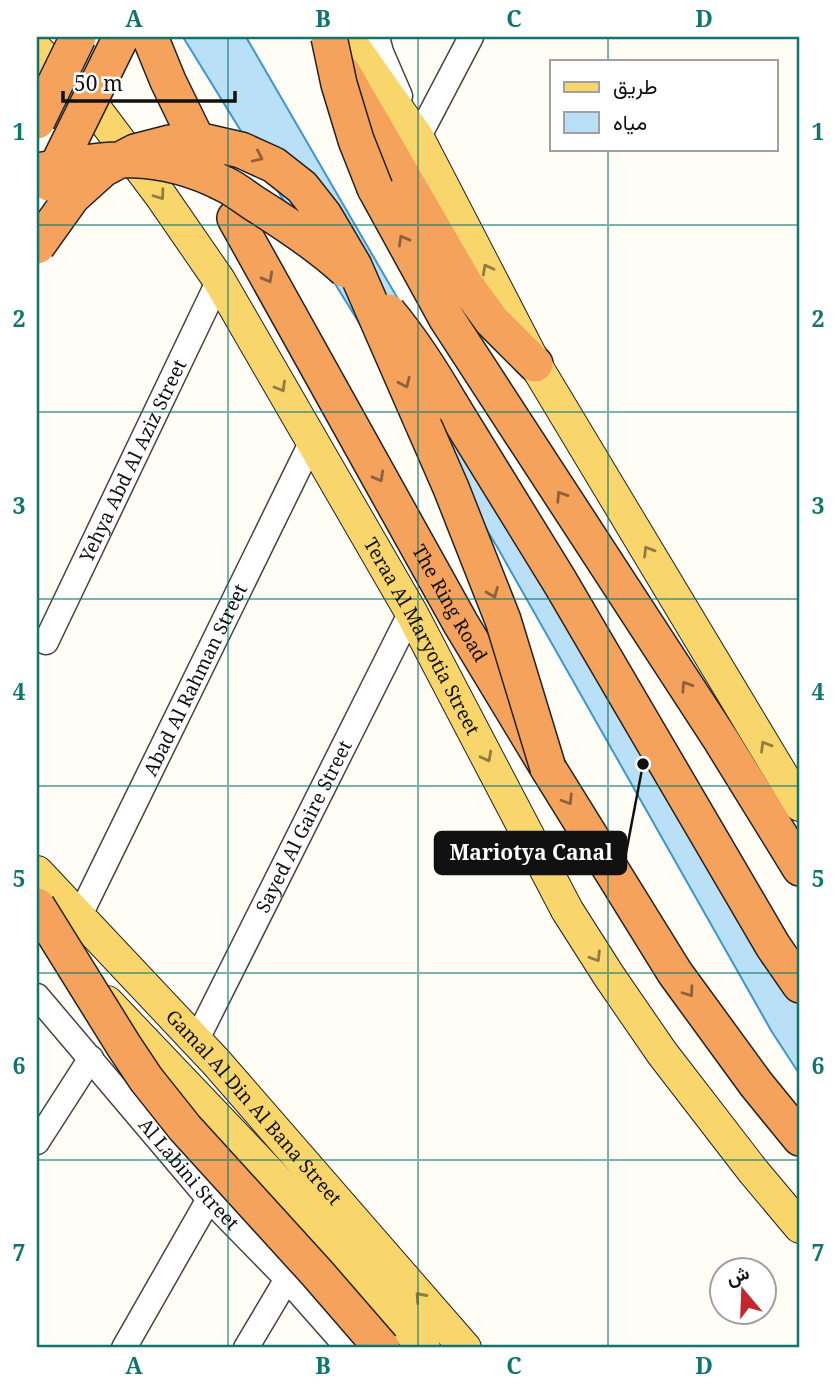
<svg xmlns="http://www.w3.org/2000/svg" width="837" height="1385" viewBox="0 0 837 1385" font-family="'Noto Serif',Vazirmatn,serif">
	<rect width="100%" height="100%" fill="#fffdf5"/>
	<path fill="#b9e0f7" stroke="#3f96cf" stroke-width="2" d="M183,37H246L800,992V1075L772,1032L496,545Z"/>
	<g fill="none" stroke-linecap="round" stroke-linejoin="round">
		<defs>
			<g id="minor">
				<path d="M377,37L381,52L400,96"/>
				<path d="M418,138L471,37"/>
				<path id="s1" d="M46,642L219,280"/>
				<path id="s2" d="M79,917L312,441"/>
				<path id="s3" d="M37,996L209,1199L287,1279L348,1348"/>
				<path id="s4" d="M196,1041L411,612"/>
				<path d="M37,1142L91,1058"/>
				<path d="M124,1348L209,1199"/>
				<path d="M246,1348L287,1279"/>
			</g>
			<g id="major">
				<path d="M347,37L418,138L535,364L800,805"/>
				<path id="s5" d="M37,50L97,111L161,196L219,280L411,612L567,910L609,976L662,1053L753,1171L800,1227"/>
				<path id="s6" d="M37,872L216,1062L465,1348"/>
				<path d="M107,1002L307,1212L424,1348"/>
			</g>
			<g id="highway">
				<path d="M343,73L465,284L492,321L535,364"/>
				<path d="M375,188L447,319L721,740L800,868"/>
				<path id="s7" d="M235,218L461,624L548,768L675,973L756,1084L800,1138"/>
				<path d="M451,405L560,582L773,946L800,985"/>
			</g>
		</defs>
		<use href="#minor" stroke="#444" stroke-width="27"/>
		<use href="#major" stroke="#222" stroke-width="34"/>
		<use href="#highway" stroke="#222" stroke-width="38"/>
		<use href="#minor" stroke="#fff" stroke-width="24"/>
		<use href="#major" stroke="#f9d66b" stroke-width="32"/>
		<use href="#highway" stroke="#f5a25d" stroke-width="35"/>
		<defs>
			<path id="highway-bridge" d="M150,37L168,81L207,161
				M329,37L339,84L356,140L375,188
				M37,121L78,37
				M37,171C107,158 157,150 224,184C237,190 248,200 260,207C290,226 320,246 346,270
				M49,183L121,37
				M37,246L72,197L103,169L135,152L170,143L206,142L241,150L274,165L302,187L324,215L354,266L451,488L503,620L548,768
				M388,312C412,341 432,372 451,405
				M37,906L124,1046L146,1079L185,1128L317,1273L382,1348"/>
		</defs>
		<use href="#highway-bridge" stroke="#222" stroke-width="38" stroke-linecap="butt"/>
		<use href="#highway-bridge" stroke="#f5a25d" stroke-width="35"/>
	</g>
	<defs><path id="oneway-chevron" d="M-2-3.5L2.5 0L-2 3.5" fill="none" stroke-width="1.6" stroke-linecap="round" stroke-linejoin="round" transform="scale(1.75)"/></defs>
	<g stroke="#8e613b">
		<use href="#oneway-chevron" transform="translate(258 157) rotate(25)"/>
		<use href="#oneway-chevron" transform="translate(403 240) rotate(-119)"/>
		<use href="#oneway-chevron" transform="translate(268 278) rotate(61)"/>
		<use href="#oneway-chevron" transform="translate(405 383) rotate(66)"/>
		<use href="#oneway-chevron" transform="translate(379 477) rotate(61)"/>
		<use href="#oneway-chevron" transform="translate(561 496) rotate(-123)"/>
		<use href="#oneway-chevron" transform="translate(493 593) rotate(68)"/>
		<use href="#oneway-chevron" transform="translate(686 686) rotate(-123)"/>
		<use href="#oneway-chevron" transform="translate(568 800) rotate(58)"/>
		<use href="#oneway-chevron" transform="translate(689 992) rotate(54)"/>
	</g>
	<g stroke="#917d42">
		<use href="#oneway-chevron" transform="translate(160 195) rotate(54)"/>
		<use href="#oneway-chevron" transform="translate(487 269) rotate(-118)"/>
		<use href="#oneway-chevron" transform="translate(281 387) rotate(60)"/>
		<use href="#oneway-chevron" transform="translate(648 551) rotate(-121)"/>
		<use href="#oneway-chevron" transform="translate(765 746) rotate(-121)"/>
		<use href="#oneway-chevron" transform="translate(487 757) rotate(62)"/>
		<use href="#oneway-chevron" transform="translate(596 957) rotate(58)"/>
		<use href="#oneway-chevron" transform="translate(420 1297) rotate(-132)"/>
	</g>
	<path fill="none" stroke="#0f766e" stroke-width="2" stroke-opacity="0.55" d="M228,37V1348M418,37V1348M608,37V61M608,149V1348M37,225H800M37,412H800M37,599H800M37,786H800M37,973H800M37,1160H800"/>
	<g text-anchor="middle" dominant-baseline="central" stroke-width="7" stroke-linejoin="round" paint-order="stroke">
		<g font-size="19" fill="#111" stroke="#fff">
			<text stroke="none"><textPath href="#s1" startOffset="201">Yehya Abd Al Aziz Street</textPath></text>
			<text stroke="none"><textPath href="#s7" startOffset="441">The Ring Road</textPath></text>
			<text stroke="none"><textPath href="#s5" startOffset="704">Teraa Al Maryotia Street</textPath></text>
			<text stroke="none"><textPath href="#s2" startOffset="264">Abad Al Rahman Street</textPath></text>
			<text stroke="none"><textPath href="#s4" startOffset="240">Sayed Al Gaire Street</textPath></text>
			<text stroke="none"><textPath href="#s6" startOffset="320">Gamal Al Din Al Bana Street</textPath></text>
			<text stroke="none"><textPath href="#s3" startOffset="234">Al Labini Street</textPath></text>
		</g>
	</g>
	<path fill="none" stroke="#111" stroke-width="2.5" d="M643 764L626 853"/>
	<circle fill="#111" stroke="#fff" stroke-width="2.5" cx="643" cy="764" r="7"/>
	<rect fill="#111" stroke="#111" stroke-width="2.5" x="435" y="832" width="191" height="42" rx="7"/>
	<g font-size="21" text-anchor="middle" font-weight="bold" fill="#fff">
		<text x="531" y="860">Mariotya Canal</text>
	</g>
	<rect width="837" height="1385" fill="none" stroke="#ffffff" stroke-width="77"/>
	<rect x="550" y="60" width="228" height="91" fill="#ffffff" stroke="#a0a0a0" stroke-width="2"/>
	<rect x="564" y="82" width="35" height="10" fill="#f9d66b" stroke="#a0a0a0" stroke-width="2"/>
	<text x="613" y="94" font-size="21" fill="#111111">طريق</text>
	<rect x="564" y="112" width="35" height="21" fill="#b9e0f7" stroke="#a0a0a0" stroke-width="2"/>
	<text x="613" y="130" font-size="21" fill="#111111">مياه</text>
	<g transform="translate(743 1291) rotate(341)"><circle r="33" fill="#ffffff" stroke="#a0a0a0" stroke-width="2"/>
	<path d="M0-5L12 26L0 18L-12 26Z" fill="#c4262e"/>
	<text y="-10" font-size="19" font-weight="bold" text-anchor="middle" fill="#111111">ش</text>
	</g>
	<path d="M63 91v10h172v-10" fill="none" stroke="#111111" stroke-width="3.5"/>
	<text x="74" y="91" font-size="21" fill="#111111" stroke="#ffffff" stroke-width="5" paint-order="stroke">50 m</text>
	<rect x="38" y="38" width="760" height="1308" fill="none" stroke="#0f766e" stroke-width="2.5"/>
	<g font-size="23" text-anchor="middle" font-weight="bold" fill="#0f766e">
		<text x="134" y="27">A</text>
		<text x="323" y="27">B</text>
		<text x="514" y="27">C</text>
		<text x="704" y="27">D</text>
		<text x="19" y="140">1</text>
		<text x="818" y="140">1</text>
		<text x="19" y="327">2</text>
		<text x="818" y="327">2</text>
		<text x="19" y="514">3</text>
		<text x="818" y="514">3</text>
		<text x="19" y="700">4</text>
		<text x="818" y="700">4</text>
		<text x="19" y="887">5</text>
		<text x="818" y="887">5</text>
		<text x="19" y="1074">6</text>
		<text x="818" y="1074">6</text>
		<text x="19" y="1261">7</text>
		<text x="818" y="1261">7</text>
		<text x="134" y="1374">A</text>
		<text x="323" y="1374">B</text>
		<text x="514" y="1374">C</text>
		<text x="704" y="1374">D</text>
	</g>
</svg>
